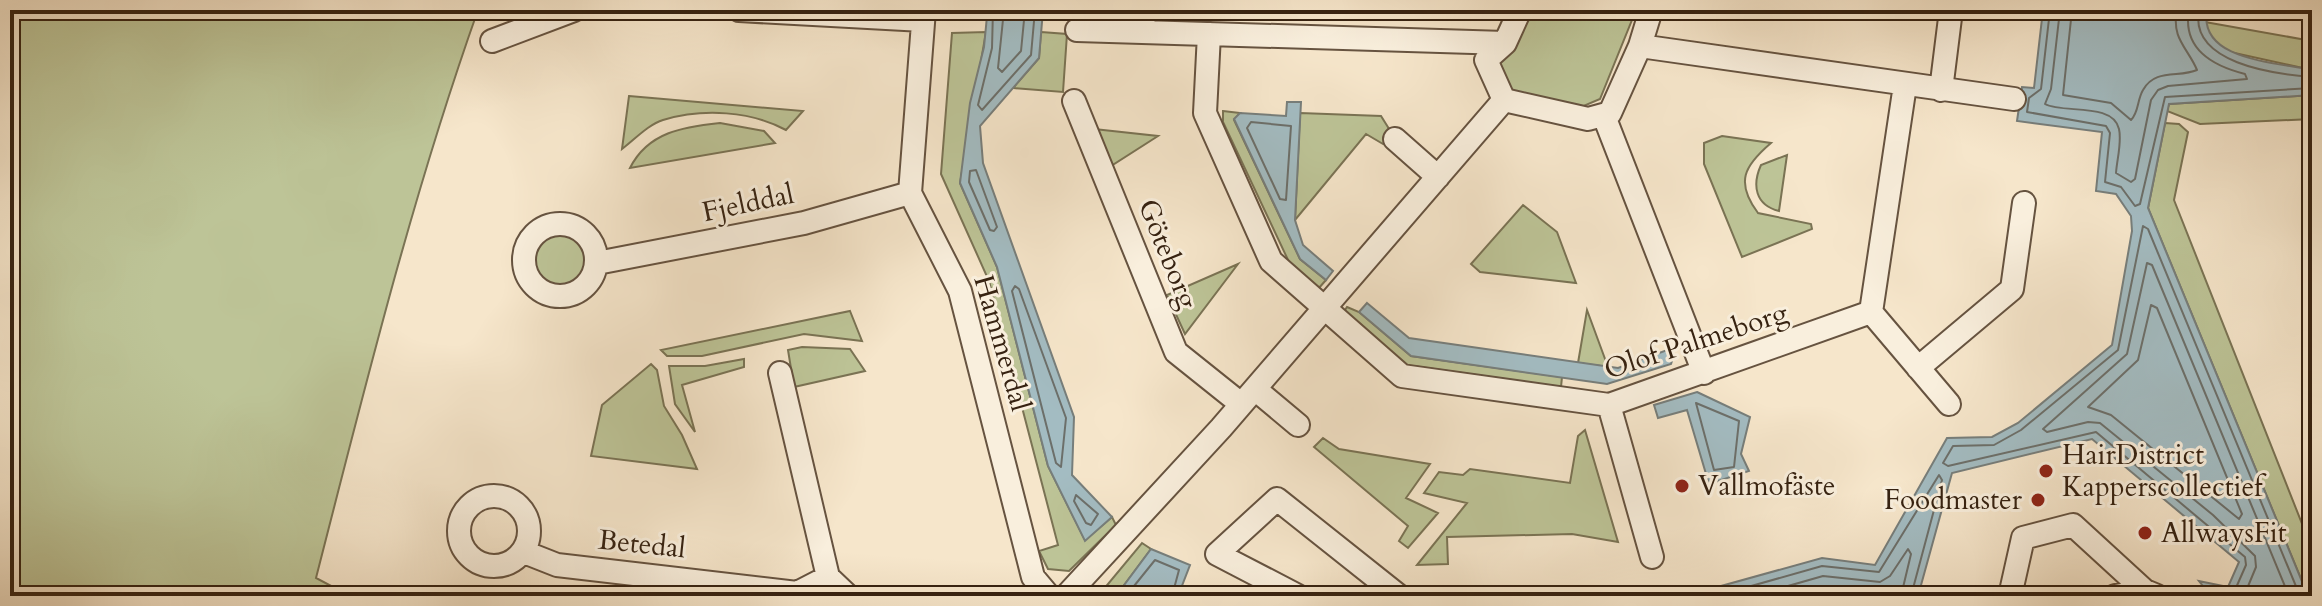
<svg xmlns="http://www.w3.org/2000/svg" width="2322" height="606" viewBox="0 0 2322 606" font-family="Cardo,serif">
	<rect width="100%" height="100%" fill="#f6e6cb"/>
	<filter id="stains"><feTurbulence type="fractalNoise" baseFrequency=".0025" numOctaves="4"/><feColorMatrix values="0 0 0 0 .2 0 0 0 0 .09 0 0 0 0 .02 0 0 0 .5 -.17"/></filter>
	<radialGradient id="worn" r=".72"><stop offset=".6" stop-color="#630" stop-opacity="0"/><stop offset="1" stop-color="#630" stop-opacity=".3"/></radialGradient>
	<path fill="#bdc497" stroke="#7a7354" stroke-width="2" d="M10,10H478C412,196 365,387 316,578L350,596H10Z
		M1529,10H1636L1600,99L1579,108L1501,88L1496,63Z
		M2205,22L2312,41V70L2230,52L2211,40Z
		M986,32L960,183L997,267L1048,466L1085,540L1112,517L1116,525L1069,571L1048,569L1039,551L1058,545L989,281L941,174L952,33Z
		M1041,32L1067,34L1063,92L1013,88L1039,58Z
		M2312,95V119L2200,124L2167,111L2169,104Z
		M629,96L803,111L786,130C751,111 703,108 663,120C649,124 634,140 622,149Z
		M1223,111L1240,113L1234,120L1300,259L1326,280L1318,289L1289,262L1223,122Z
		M1300,113L1381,116L1391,132L1383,144L1366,134L1295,220Z
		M720,123L764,131L775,143L630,168C648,132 683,127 720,123Z
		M2165,123L2179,124L2188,132L2174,200L2312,549V596H2308L2148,208Z
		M1094,129L1158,136L1111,166Z
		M1722,136L1771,143C1744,166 1735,182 1758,213L1811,224L1812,229L1742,257L1704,164V143Z
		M1787,155L1779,211C1755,205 1752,185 1761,165Z
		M1523,205L1557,232L1576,283L1480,272L1471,264Z
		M534 259a26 26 0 1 1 52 0a26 26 0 1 1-52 0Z
		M1238,264L1185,334L1167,295Z
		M1347,307L1359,312L1411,356L1562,377L1561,387L1406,365L1343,313Z
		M1587,310L1608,367L1578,363Z
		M850,311L862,341L804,334L702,356H667L661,350Z
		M802,347L850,349L865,371L794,387L788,350Z
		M744,359V367L682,385L695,432L675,404L669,366H705Z
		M651,364L657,370L664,406L682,435L697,469L591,456L602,405Z
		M1585,430L1618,542L1572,534L1447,537L1448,564L1417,565L1467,503L1424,493L1439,472L1463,475L1470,469L1570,483L1578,436Z
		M1323,438L1339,449L1430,464L1406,498L1438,513L1408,548L1399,541L1408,526L1314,447Z
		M1142,543L1151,549L1116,596H1098Z"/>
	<path fill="#a3bcc2" stroke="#777e7b" stroke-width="2" d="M984,10H1043L1039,58L980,126L983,163L1074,417L1072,475L1112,517L1085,541L1048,466L997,267L960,183L970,103L984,47L987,16Z
		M2043,10H2207C2198,61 2277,62 2312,70V95L2169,104L2148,208L2308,596H2211L2199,581L2228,587L2239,562L2092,439L1952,473L1918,596H1685L1822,558L1875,565L1947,438L1992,437L2018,423L2112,345L2132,231L2131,216L2116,194L2096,191L2102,132L2017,121L2022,87L2034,88Z
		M1287,102H1301L1295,220L1303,245L1333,271L1326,280L1300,259L1234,119L1240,113L1286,116Z
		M1367,303L1409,338L1618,368L1670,349L1673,358L1671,364L1607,384L1411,356L1359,312Z
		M1697,392L1750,417L1741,454L1749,471L1709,484L1687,410L1658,418L1654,405Z
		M1151,549L1190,565L1178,596H1116Z"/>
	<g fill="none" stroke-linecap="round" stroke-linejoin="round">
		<path stroke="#6c6f6a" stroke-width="2" d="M993,10L992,48L978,105L982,110L1031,55L1035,10
			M1004,10L998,68L1002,72L1021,51L1025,10
			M2050,10L2041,89L2029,98L2027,112L2106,126L2110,133L2105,182L2121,187L2135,206L2140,204L2165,97L2312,88
			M2060,10L2051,89L2045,104C2063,114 2113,102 2119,129C2122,142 2117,159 2116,173L2131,182L2135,179L2151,100L2158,90L2168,86L2247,79L2245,74C2213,66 2182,49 2189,10
			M2072,10L2063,95L2111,103L2131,120C2139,112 2137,100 2143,90C2155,68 2179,78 2197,70C2188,48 2171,39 2177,10
			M2199,10C2189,63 2273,74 2312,77
			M1251,122L1291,126L1286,200L1280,199L1247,128Z
			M976,170L997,227L994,231L990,230L969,182L970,171Z
			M1015,286L1019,289L1066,418L1061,467L1056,463L1012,291Z
			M2151,305L2157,308L2242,514L2239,519L2111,415L2088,407L2138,360Z
			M1696,403L1739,421L1734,467L1714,470Z
			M1076,495L1098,514L1091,525L1086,523L1074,501Z
			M1126,596L1155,560L1179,570L1172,596
			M1716,596L1822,566L1879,572L1939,475L1942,480L1911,596
			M1753,596L1823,576L1880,582L1890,576L1908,549L1911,554L1901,596
			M1798,596L1824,589L1889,596
			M2217,596L2235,590L2246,565L2245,557L2096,432L1948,466L1943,463L1953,446L1994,445L2021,430L2118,350L2143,226L2148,229L2300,596
			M2244,596L2256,567L2255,556L2213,515L2100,423L2088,422L2047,432L2043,429L2127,354L2147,263L2152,265L2289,596"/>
		<defs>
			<path id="street" d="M739,10L923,20
				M924,10L910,193L960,291L1033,577L1049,596
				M1520,10L1505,43L1486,60L1504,100L1588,119L1610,113L1640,46L1651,10
				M1077,30L1505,43
				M1143,31L1144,10
				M1209,34L1205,113L1271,261L1402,376L1609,405L1871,312L1949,404
				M492,41L574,10
				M1640,46L2014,99
				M1941,90L1951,10
				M1074,101L1176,352L1241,404
				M1604,116L1704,373
				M1395,139L1438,177
				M524 260a36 36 0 1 1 72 0a36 36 0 1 1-72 0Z
				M597,263L804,223L910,193
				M1871,312L1905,85
				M1918,368L2012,289L2024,203
				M780,373L828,577L848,596
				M1255,389L1298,425
				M1609,405L1652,557
				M459 531a35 35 0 1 1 70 0a35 35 0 1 1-70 0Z
				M524,552L557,565L797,593L828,577
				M1066,596L1221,428L1504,100
				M1298,596L1217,554L1277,499L1399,596
				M2010,596L2023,538L2073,525L2145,591L2157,596
				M2115,596L2145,591"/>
		</defs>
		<use href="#street" stroke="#665340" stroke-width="26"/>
		<use href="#street" stroke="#f9efdd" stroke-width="22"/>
	</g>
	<g fill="#8f2418" stroke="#f9efdd" stroke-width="3">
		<circle cx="2046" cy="471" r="8"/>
		<circle cx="1682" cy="486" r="8"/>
		<circle cx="2038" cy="500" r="8"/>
		<circle cx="2145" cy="533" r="8"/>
	</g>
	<g text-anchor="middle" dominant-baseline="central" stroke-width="6" stroke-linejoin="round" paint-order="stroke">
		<g font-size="28" fill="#362211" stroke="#f9efdd">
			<text transform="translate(748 203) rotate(-12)">Fjelddal</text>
			<text transform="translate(1168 254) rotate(68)">Göteborg</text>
			<text transform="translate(1696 341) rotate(-18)">Olof Palmeborg</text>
			<text transform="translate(1002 343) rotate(74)">Hammerdal</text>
			<text transform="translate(642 544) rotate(6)">Betedal</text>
		</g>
		<g font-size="28" fill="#362211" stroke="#f9efdd" text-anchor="start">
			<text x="2062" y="455">HairDistrict<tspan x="2062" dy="32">Kapperscollectief</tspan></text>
			<text x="1698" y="486">Vallmofäste</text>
			<text x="2022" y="500" text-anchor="end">Foodmaster</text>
			<text x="2161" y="533">AllwaysFit</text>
		</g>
	</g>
	<rect width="2322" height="606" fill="none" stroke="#f6e6cb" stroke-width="40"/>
	<rect x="12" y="12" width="2298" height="582" fill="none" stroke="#362211" stroke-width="4"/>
	<rect x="20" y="20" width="2282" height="566" fill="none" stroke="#362211" stroke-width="2"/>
	<rect width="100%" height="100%" filter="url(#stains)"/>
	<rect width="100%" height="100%" fill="url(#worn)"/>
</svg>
